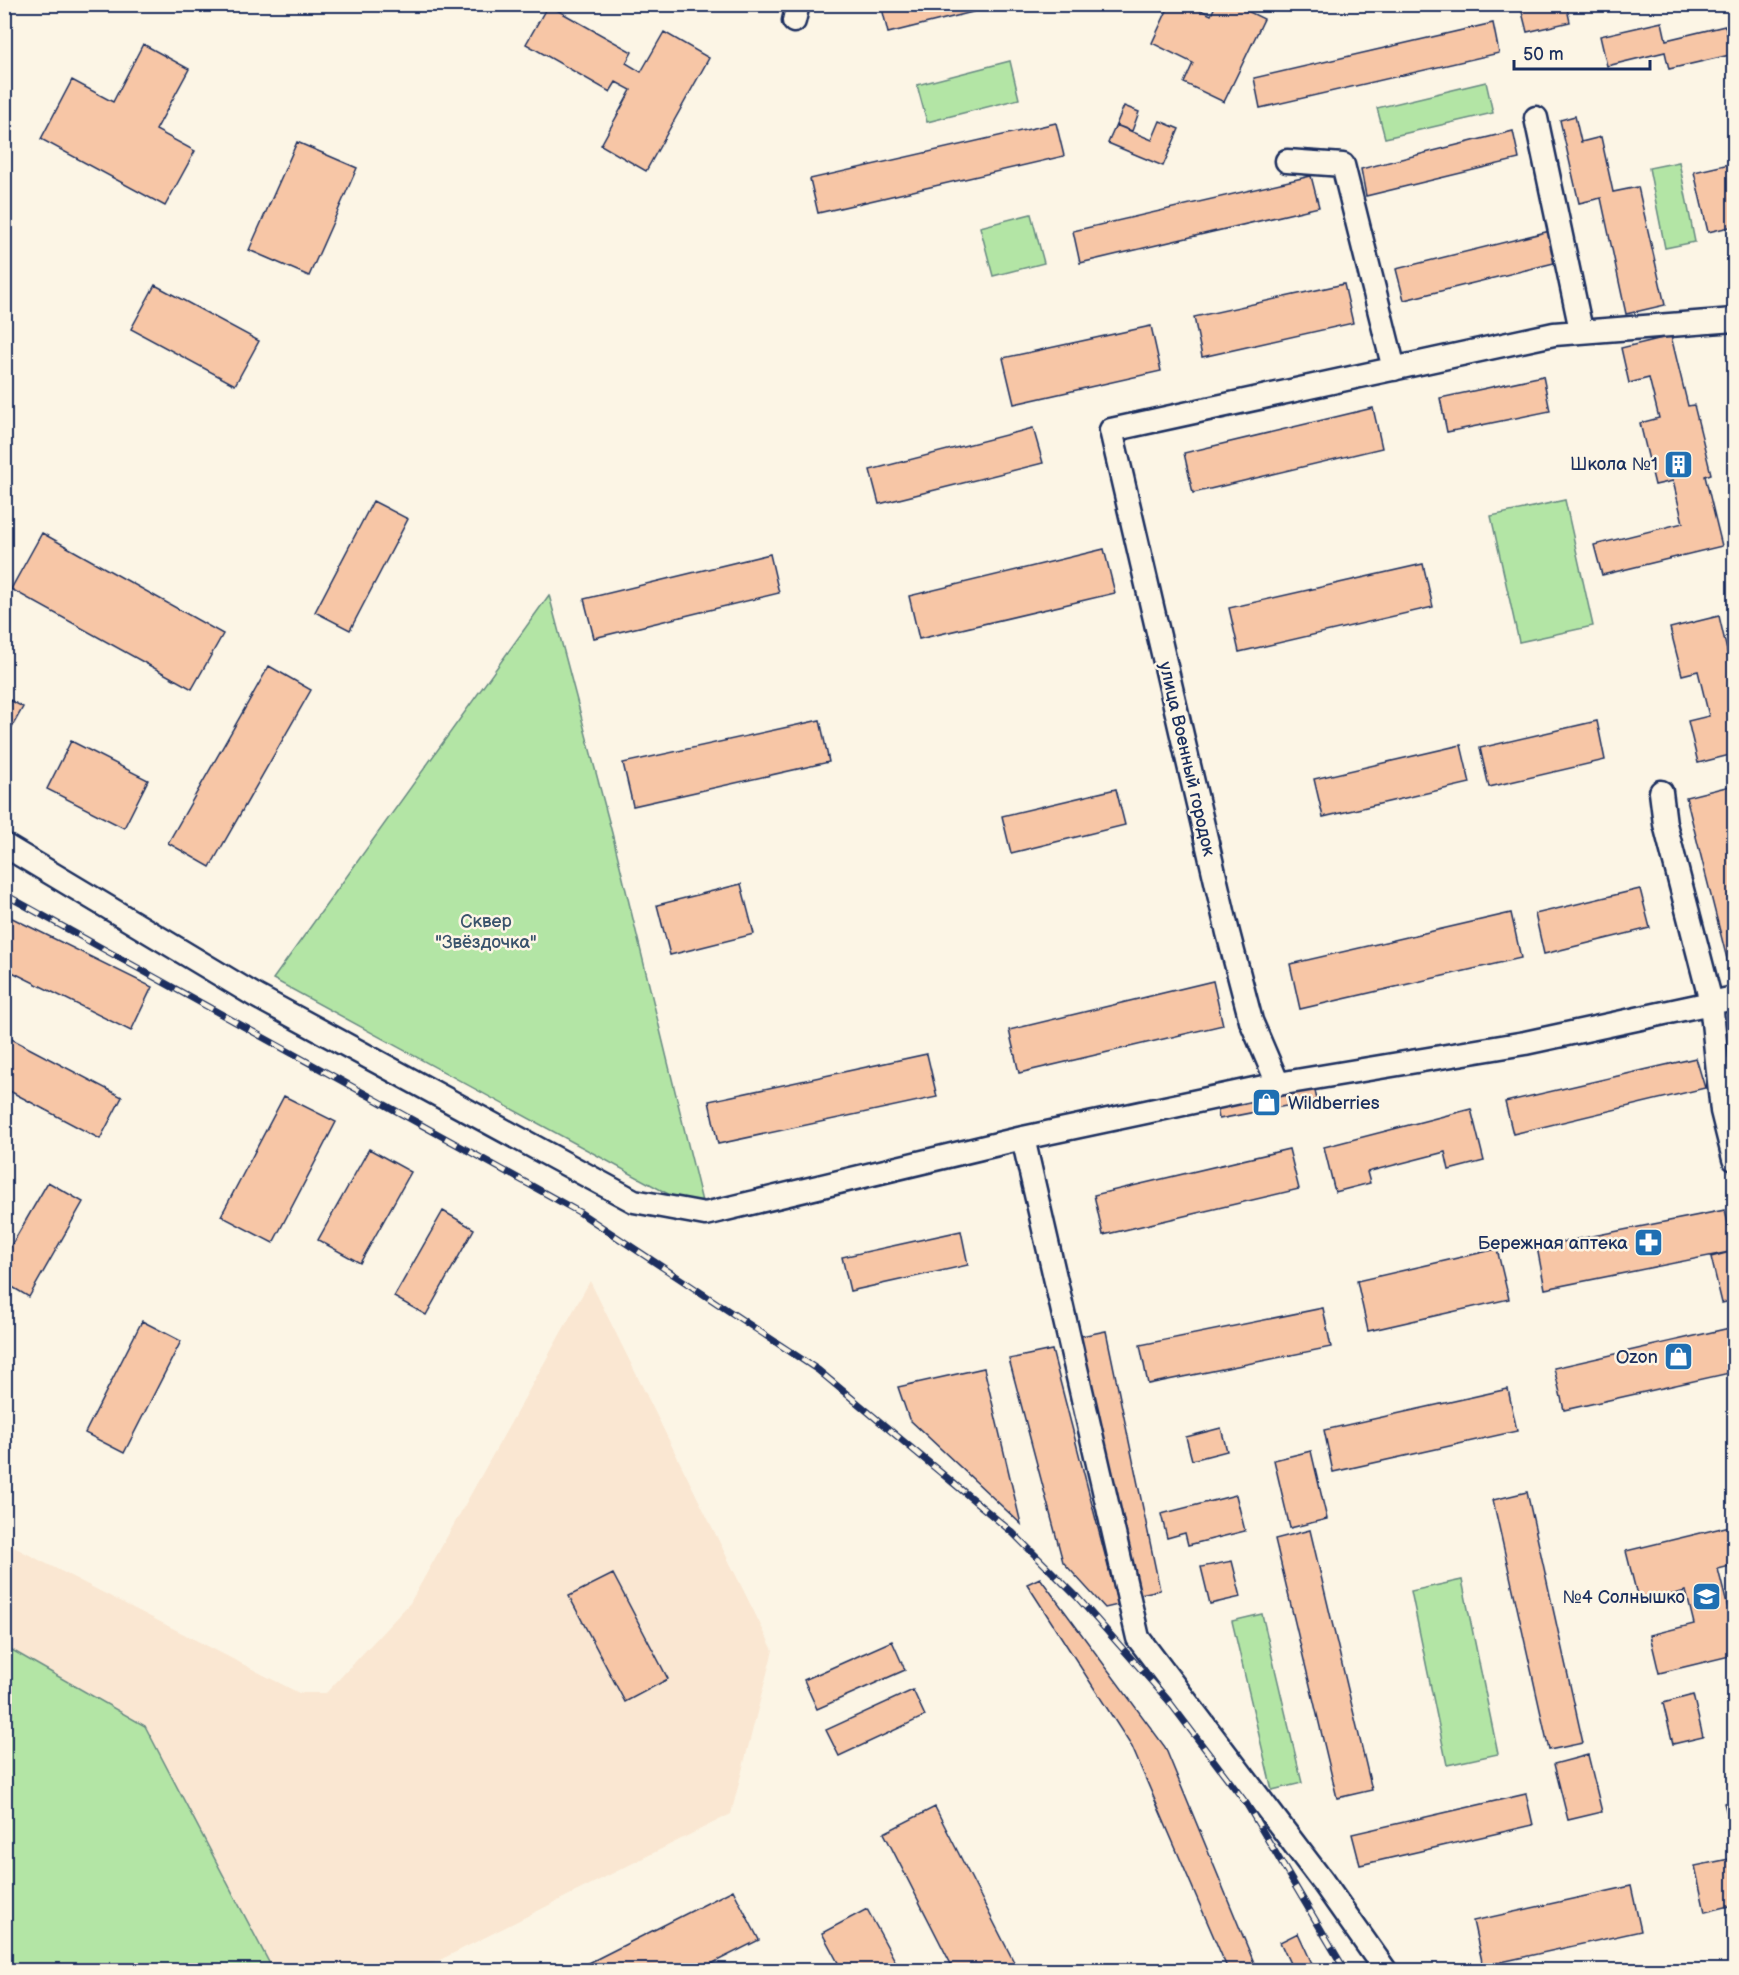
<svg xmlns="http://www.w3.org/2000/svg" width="1739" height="1975" viewBox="0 0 1739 1975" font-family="'Balsamiq Sans',sans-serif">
	<rect width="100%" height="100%" fill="#fcf5e5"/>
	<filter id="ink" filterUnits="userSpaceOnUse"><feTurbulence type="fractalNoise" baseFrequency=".0167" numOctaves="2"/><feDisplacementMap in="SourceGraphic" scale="12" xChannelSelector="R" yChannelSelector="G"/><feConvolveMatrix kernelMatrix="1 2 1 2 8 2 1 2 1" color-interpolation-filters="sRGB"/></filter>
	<g filter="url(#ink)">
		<path fill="#fae7d2" d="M590,1281L773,1650L731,1814L420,1970H5L4,1542L299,1693H326L410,1603Z"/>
		<path fill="#b3e5a5" stroke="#678a82" stroke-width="1.5" d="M1010,61L1019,99L927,122L917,85Z
			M1486,82L1493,113L1385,138L1377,108Z
			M1679,162L1695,242L1665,248L1649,168Z
			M1031,214L1044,263L993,276L980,227Z
			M1565,500L1593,626L1519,642L1491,516Z
			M549,595L612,833L705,1214L273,979Z
			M1462,1580L1498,1754L1447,1765L1411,1591Z
			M1262,1614L1302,1783L1272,1790L1232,1621Z
			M5,1646L145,1726L273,1970H5Z"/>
		<path fill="#f7c6a6" stroke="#1b2f5e" stroke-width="1.5" d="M881,4H1005L888,33Z
			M1170,4H1188L1211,15L1216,4H1233L1264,19L1224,102L1184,83L1193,63L1152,43Z
			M1520,4H1566L1570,22L1527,32Z
			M548,5L632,52L626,63L641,72L664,32L709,58L646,171L601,145L631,90L616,82L610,92L526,44Z
			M1662,22L1666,40L1725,26L1729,42L1734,41V72L1730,55L1669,69L1665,52L1607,66L1600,36Z
			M1493,23L1499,53L1260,108L1254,78Z
			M143,44L189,69L156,130L195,151L165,206L41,139L72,80L113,102Z
			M1124,106L1139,112L1132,131L1116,125Z
			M1575,116L1581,142L1601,137L1613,192L1638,187L1665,305L1626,314L1601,198L1579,203L1560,120Z
			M1160,121L1179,129L1163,166L1108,143L1116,125L1152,140Z
			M1056,123L1064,156L818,213L810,179Z
			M1513,131L1519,159L1366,196L1361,169Z
			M297,142L357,168L309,276L249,250Z
			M1734,163V226L1708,232L1694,172Z
			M1311,176L1319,207L1080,263L1073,231Z
			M1554,230L1562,261L1404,300L1396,269Z
			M1344,284L1353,323L1202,357L1194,317Z
			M155,285L259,341L235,385L131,329Z
			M1151,326L1161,371L1014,404L1003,358Z
			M1671,336L1688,406L1694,405L1711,474L1705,476L1722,546L1602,575L1594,545L1683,523L1673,481L1655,485L1640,423L1659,418L1649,378L1629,383L1621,348Z
			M1543,376L1550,411L1447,432L1440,398Z
			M1373,408L1382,448L1193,493L1184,453Z
			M1033,428L1043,463L879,504L870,470Z
			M373,501L408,519L350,630L315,612Z
			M42,533L223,634L192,689L11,589Z
			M1104,549L1115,593L919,639L909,596Z
			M770,554L779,593L594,638L584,599Z
			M1423,564L1433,607L1239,652L1229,608Z
			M1719,616L1734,681V754L1698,763L1688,721L1709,716L1698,671L1682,675L1670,628Z
			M269,666L311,690L210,867L168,843Z
			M4,697L23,707L4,741Z
			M820,720L829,762L633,806L623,763Z
			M1597,721L1605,760L1489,787L1480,748Z
			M71,741L148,780L124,828L47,789Z
			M1461,745L1470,783L1323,817L1314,779Z
			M1734,785V962L1728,963L1686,797Z
			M1116,789L1125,825L1011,853L1002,816Z
			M741,884L754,934L670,955L657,905Z
			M1640,889L1650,928L1544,954L1535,914Z
			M1511,913L1521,958L1300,1009L1290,964Z
			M4,914L152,987L131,1031L4,968Z
			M1213,981L1223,1025L1019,1073L1009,1030Z
			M4,1035L122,1097L100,1139L4,1088Z
			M927,1054L937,1097L718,1144L709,1101Z
			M1696,1058L1705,1088L1513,1134L1505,1102Z
			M1314,1086L1317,1100L1219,1119L1217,1106Z
			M284,1096L336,1122L273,1243L221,1216Z
			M1471,1109L1484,1161L1449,1170L1445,1152L1367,1172L1370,1183L1335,1192L1324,1147Z
			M369,1149L411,1172L360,1263L318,1240Z
			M1289,1149L1299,1189L1103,1235L1094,1195Z
			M48,1182L83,1202L29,1297L4,1282V1258Z
			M1725,1210L1734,1251L1545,1289L1537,1247Z
			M443,1211L474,1229L426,1315L394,1297Z
			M961,1231L968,1265L850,1291L842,1257Z
			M1497,1249L1509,1299L1368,1331L1357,1281Z
			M1734,1251V1300L1722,1303L1711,1257Z
			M1323,1308L1331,1347L1148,1384L1140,1345Z
			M142,1321L181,1341L124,1453L85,1433Z
			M1734,1327V1372L1564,1410L1554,1368Z
			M1106,1331L1160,1590L1135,1595L1081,1336Z
			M1052,1350L1118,1605L1105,1608L1063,1562L1009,1359Z
			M984,1368L1021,1524L909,1419L898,1387Z
			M1508,1389L1517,1431L1333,1472L1324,1430Z
			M1221,1428L1227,1451L1192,1460L1186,1437Z
			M1311,1451L1327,1519L1290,1528L1274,1460Z
			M1527,1492L1583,1743L1549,1750L1493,1500Z
			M1236,1495L1245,1531L1188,1545L1185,1533L1167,1538L1161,1514Z
			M1734,1525V1565L1718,1569L1730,1616L1734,1615V1655L1659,1673L1650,1635L1694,1624L1686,1591L1639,1603L1626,1551Z
			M1310,1530L1372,1790L1337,1798L1275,1539Z
			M1232,1561L1241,1597L1210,1604L1201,1567Z
			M613,1574L668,1679L625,1702L569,1596Z
			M1040,1578L1165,1747L1257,1970H1228L1132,1747L1027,1584Z
			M892,1641L905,1670L817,1709L804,1680Z
			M913,1690L925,1716L839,1756L826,1730Z
			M1693,1695L1703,1737L1673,1744L1663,1703Z
			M1588,1755L1602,1812L1568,1820L1554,1764Z
			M1526,1794L1533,1825L1360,1865L1352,1834Z
			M1734,1801V1815L1728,1817L1724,1803Z
			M935,1807L1018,1970H954L884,1833Z
			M1734,1858V1905L1705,1912L1695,1866Z
			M1631,1886L1641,1931L1483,1966L1473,1921Z
			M733,1890L759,1940L699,1970H575Z
			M867,1909L900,1970H842L822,1933Z
			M1298,1933L1315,1970H1293L1280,1942Z"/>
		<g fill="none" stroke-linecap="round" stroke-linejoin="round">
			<defs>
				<path id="minor" d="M794,21L798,4
					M1536,118L1581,330
					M1287,161L1343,165L1394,369
					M1661,792L1665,824L1711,1002L1722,1111L1734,1159
					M4,845L256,996L634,1201L705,1214L1023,1138L1278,1084L1525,1043L1734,998
					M1278,1084L1251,1021L1228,933L1111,430L1554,334L1734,320
					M1023,1138L1138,1638L1323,1882L1385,1970"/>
			</defs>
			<use href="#minor" stroke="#1b2f5e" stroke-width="27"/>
			<use href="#minor" stroke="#fcf5e5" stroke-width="22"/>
			<defs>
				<path id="rail" d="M4,894L579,1212L818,1370L1013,1533L1077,1597L1168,1700L1246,1803L1345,1970"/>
			</defs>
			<use href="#rail" stroke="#1b2f5e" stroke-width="7"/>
			<use href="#rail" stroke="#fcf5e5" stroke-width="4.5" stroke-dasharray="14" stroke-linecap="butt"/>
		</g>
	</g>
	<defs>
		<symbol id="building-square" viewBox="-11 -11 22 22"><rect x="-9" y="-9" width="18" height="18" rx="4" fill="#1f6fb2" stroke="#fcf5e5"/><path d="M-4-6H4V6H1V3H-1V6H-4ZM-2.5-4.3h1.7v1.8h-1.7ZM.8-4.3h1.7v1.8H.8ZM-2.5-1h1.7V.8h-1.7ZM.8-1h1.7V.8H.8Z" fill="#fff"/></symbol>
		<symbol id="shop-square" viewBox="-11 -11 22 22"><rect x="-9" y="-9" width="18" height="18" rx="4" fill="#1f6fb2" stroke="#fcf5e5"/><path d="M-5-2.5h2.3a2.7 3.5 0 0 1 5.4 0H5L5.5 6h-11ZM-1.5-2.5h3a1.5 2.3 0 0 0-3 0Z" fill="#fff"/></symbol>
		<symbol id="pharmacy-square" viewBox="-11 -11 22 22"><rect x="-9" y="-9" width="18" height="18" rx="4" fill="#1f6fb2" stroke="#fcf5e5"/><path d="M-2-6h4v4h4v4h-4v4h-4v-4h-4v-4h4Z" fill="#fff"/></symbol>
		<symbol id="school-square" viewBox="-11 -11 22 22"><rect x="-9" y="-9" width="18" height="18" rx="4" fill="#1f6fb2" stroke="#fcf5e5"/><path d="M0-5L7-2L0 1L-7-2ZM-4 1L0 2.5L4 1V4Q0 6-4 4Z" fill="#fff"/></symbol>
	</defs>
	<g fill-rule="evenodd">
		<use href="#building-square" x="1662" y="448" width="33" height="33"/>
		<use href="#shop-square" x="1250" y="1086" width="33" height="33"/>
		<use href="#pharmacy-square" x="1632" y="1226" width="33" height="33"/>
		<use href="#shop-square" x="1662" y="1340" width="33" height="33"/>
		<use href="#school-square" x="1690" y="1580" width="33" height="33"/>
	</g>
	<g text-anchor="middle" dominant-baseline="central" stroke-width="5" stroke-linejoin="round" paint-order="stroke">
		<g font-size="18" fill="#1b2f5e" stroke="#fcf5e5" text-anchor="end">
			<text x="1658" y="464">Школа №1</text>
			<text x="1288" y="1103" text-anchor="start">Wildberries</text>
			<text x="1628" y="1243">Бережная аптека</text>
			<text x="1658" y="1357">Ozon</text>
			<text x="1685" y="1597">№4 Солнышко</text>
		</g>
		<g font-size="18" fill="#1b2f5e" stroke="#fcf5e5">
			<text transform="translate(1187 759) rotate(77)">улица Военный городок</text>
		</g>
		<g font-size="18" fill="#39536c" stroke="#fcf5e5">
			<text x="486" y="921">Сквер<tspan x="486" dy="21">"Звёздочка"</tspan></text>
		</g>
	</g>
	<rect width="1739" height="1975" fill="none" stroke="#fcf5e5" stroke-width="24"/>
	<rect x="12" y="12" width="1715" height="1951" fill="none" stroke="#1b2f5e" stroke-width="2" filter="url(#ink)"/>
	<path d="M1514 60v9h136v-9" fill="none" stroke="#1b2f5e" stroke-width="3"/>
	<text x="1523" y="60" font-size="18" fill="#1b2f5e" stroke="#fcf5e5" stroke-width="4.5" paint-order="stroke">50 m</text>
</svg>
